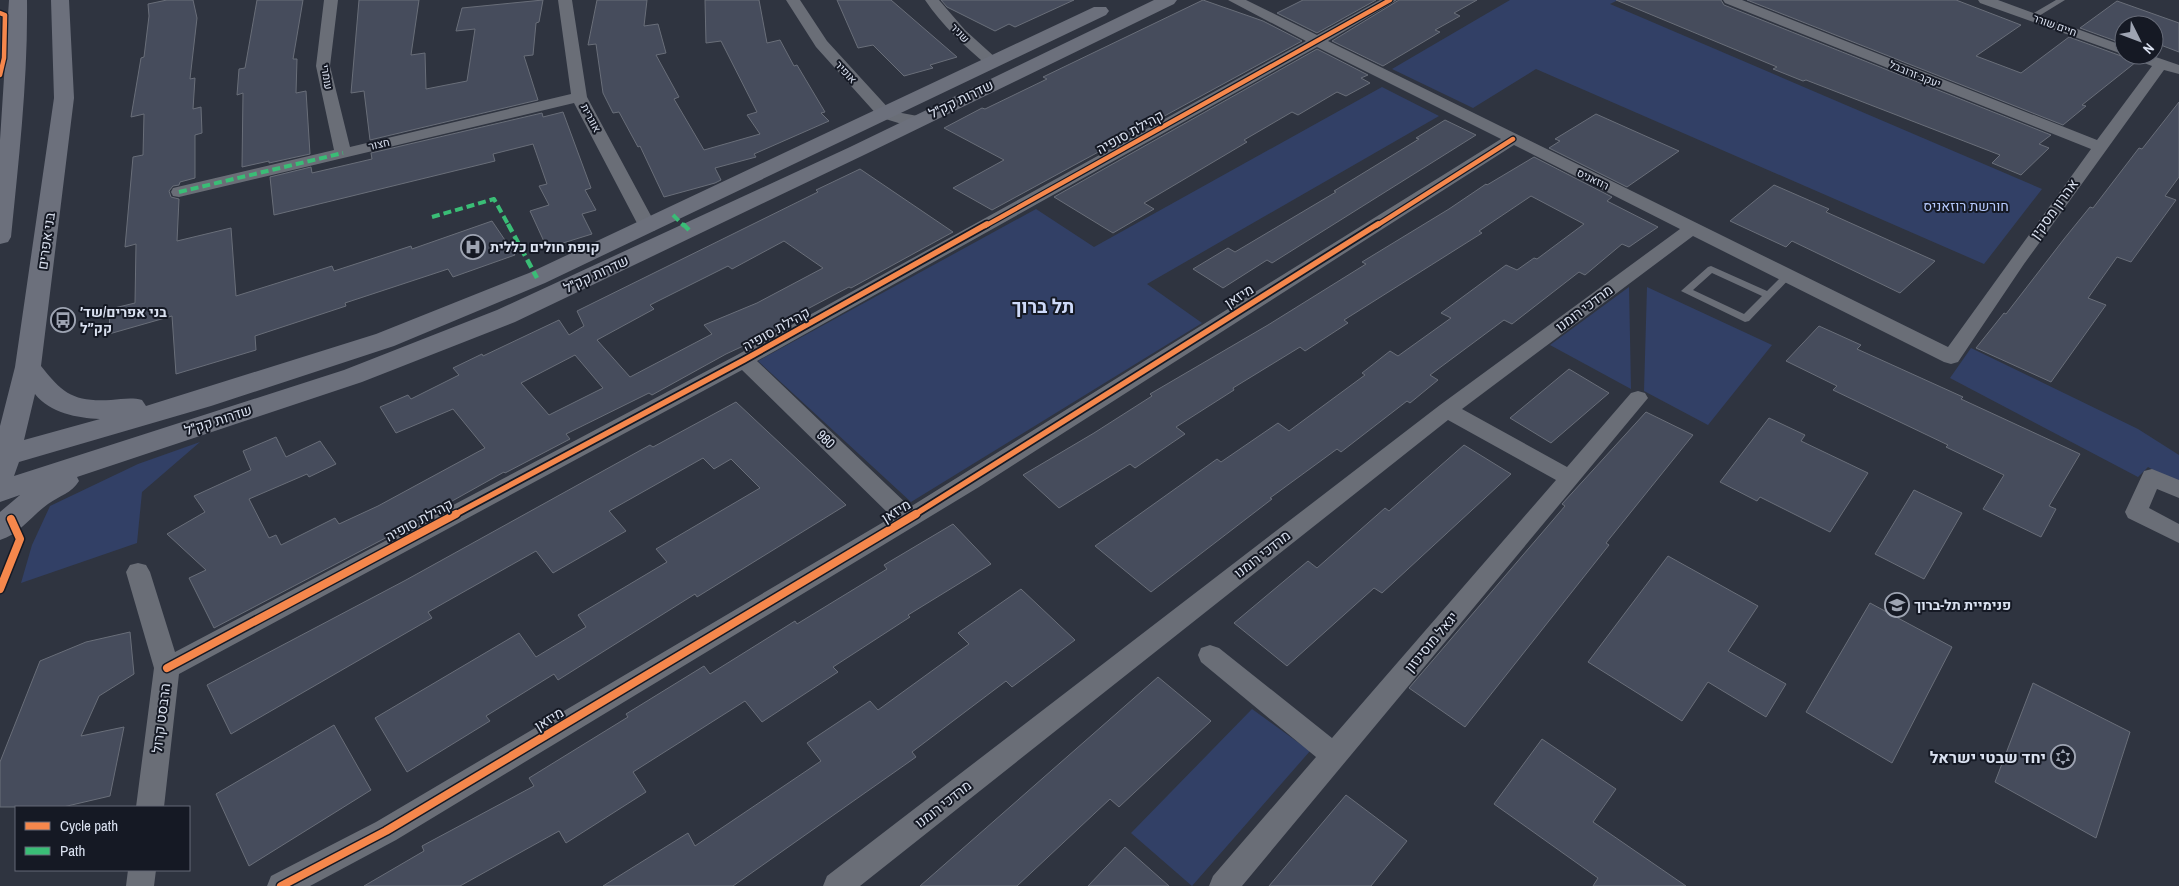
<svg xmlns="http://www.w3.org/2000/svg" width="2179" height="886" viewBox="0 0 2179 886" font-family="'Archivo Narrow',Heebo,sans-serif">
	<rect width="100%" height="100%" fill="#2f3440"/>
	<path fill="#324066" d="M1510,0H1618L1610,4L2042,189L1984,264L1536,69L1473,108L1392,69Z
		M1382,87L1439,116L1147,284L1202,323L911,502L758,361L1036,209L1094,247Z
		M1629,287L1631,389L1550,345Z
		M1647,287L1772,345L1708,425L1644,391Z
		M1971,348L2138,429L2179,455V484L2148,467L2138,477L1950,378Z
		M200,442L142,492L137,543L21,583L32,545L50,506L138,464Z
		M1252,709L1310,751L1192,886L1131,833Z"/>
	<path fill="#464c5c" stroke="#696e79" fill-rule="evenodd" d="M167,0H193L197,18L190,79L195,78L193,109L201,107L202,133L195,135V178L180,182L179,185L173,186L169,191L171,197L179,199L177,241L231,228L236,296L332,266L334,271L411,246L412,249L492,221L515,255L453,277L448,269L345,303L346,306L255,336L256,350L176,374L172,316L109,334L110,309L135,303L136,244L125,247L133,157L143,155L144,114L131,117L141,58L144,57L149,16L148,4Z
		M257,0H303L293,59H297L296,93L306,91L310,154L269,163V161L242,167L243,93L237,95L239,69L245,68Z
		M359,0H419L411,55L425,53L426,89L467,81L475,29L456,31L462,8L543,0L539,22L536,23L533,55L524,56L538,100L370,140L364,91L351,93Z
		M597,0H647L644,26L658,24L666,53L656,55L679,97L674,99L704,150L760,134L747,115L757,112L721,41L706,43L705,0H759L767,43L780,40L794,66L797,65L825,112L821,113L829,121L754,154L756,157L715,168L721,180L715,183L664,197L640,146L638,147L619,112L613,113L603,93L596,44L588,45Z
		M837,0H891L957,57L930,65L933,68L904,76L873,45L858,48Z
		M941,0H1074L1015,27L1009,24L995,31L947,7Z
		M1203,0L1263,21L1302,41L992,210L953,188L1004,160L944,128L982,108L985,109L1047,79L1043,77Z
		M1303,0H1376L1317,33L1277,13Z
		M1399,0H1477L1454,13L1460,16L1435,30L1440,32L1383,66L1332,41Z
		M1616,0H1721L1724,5L2051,135L2039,144L2049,148L2021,175L1992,163L2000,155L1806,80L1803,81L1773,69L1777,67Z
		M1747,0H1956L2021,25L1976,56L2021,73L2069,37L2124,57L2127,55L2129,59L2136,62L2082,105L2086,106L2063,125Z
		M2117,1L2179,23V52L2158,44L2154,47V25H2124V44L2080,28Z
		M1317,49L1368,75L1361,78L1370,83L1346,96L1337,92L1298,115L1292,112L1244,140L1247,142L1144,203L1154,209L1113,233L1054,197Z
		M2179,102V177L2165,196L2176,200L2131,262L2117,257L2088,298L2106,305L2051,382L1976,348L2004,313L2006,314L2064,239L2090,207L2093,208L2139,148L2142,149Z
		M563,112L591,188L585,190L596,210L582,214L592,234L547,248L530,211L549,205L539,186L547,184L533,144L493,154L495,161L274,215L270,177L311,167L312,173L372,159L371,153L542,113L543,117Z
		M1596,114L1679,151L1627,187L1549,148L1560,141L1555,139Z
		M1445,120L1476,135L1272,263L1267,260L1223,288L1193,269L1228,248L1235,252L1336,192L1334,191L1419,139L1416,138Z
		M1534,157L1612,197L1607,201L1658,227L1629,247L1622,244L1585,275L1579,272L1512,324L1504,320L1430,375L1438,380L1410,403L1407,401L1341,452L1337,449L1270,498L1272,499L1151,592L1095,546L1217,459L1221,462L1278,423L1289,431L1365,375L1362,373L1390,351L1398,356L1451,318L1441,313L1506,265L1517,270L1534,258L1537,259L1584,224L1531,196L1479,231L1482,233L1344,320L1348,323L1305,351L1300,347L1233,388L1234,390L1176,427L1185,434L1135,468L1130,464L1059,508L1023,475L1094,433L1152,396L1150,394L1268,325L1366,264L1362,262L1449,209L1486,184L1487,185Z
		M860,169L953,232L851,288L849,287L777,325L780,329L726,354L652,395L649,393L566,434L570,439L505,473L504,472L395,533L214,628L189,578L206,570L167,534L205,512L194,496L251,470L243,451L276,437L286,457L320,441L336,464L309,477L307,474L249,499L269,538L276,535L281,545L335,518L339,524L378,506L485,448L453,409L396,433L380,407L408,395L411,399L459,375L453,368L482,354L483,356L559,320L569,335L584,326L577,311L818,192L816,190ZM784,241L823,268L757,303L704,325L712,334L630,377L597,340L654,309L650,305L728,266L732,269ZM575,355L603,388L549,415L521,383Z
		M1774,185L1829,209L1826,212L1935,261L1900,293L1792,241L1786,247L1730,221Z
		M1819,326L1861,345L1857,349L1963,397L1961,399L2080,454L2049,506L2056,509L2041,537L1983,509L2004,475L1946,447L1948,445L1833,390L1837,386L1786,361Z
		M1569,369L1609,393L1551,443L1510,418Z
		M736,402L846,505L697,597L695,594L558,680L554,674L486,716L490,721L407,772L375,718L519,633L536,657L586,627L578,615L667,562L656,549L760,488L731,459L714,469L703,458L609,511L626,531L553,573L536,551L428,612L432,618L231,734L207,685L406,580L650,445L653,447Z
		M1646,412L1693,435L1606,543L1609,545L1465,727L1409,688L1565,506L1562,504Z
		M1769,418L1805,435L1801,441L1868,473L1830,532L1760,497L1757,501L1720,482Z
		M1464,445L1511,474L1382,593L1374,588L1287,666L1234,623L1308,561L1317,568L1385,508L1389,511Z
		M1914,490L1962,513L1924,579L1875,554Z
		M953,524L991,564L908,615L910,617L833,667L838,672L762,722L745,701L633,772L646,792L566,843L559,831L460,886H364L424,851L422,846L534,786L529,778L628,717L626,714L704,666L710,674L795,621L797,624L887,569L884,565Z
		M1668,556L1758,606L1728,651L1786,684L1766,717L1708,682L1682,721L1588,662Z
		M1021,589L1075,640L1012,687L1006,681L912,752L916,757L852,802L733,886H603L688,833L695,846L821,761L807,743L870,701L878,710L969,644L958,633Z
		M1870,603L1952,647L1892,763L1806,712Z
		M130,632L134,674L99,696L81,736L124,727L110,796L63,807H0V762L40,661L86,642Z
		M1158,677L1211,721L1119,807L1110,799L1017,886H920Z
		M2033,683L2130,732L2096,838L1995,782Z
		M334,725L371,790L249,866L216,794Z
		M1542,739L1616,789L1593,822L1686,886H1593L1598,878L1494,804Z
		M1346,795L1407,841L1371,886H1269Z
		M1125,847L1169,886H1088Z"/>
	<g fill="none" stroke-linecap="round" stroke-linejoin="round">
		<path fill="#6a6e77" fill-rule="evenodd" d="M2056,0H2065L2034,19L2027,17Z
			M1711,266L1767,291L1785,273H1791L1793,275L1749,321L1745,322L1681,291L1708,267ZM1712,273L1762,296L1744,314L1693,290Z"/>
		<path fill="#6a6e77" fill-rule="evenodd" d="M324,0H338L330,66L350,147L571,94L558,0H572L587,97L657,227L654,231H642L639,227L574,103L179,197L173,196L171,192L173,188L334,150L316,66Z
			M786,0H800L827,41L891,111L923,117L925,120L923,123L905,125L879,117L816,47Z
			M925,0H939L965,30L997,59L999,62L997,65H987C964,46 942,25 925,0Z
			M1228,0H1246L1317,35L1380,0H1397L1328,41L1948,347L2091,149L1725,3L1723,0H1742L2097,140L2152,66L2131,58L2129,55H2150L2179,65V74L2164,70L2024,264L1958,362L1951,364L1944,362L1693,236L1462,409L1567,467L1631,393L1638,391L1645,393L1648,398L1242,886H1209L1213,876L1316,757L1201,662L1198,655L1201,648L1210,645L1219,648L1332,738L1556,480L1448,420L860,886H823L827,876L1440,405L1680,229L1514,145L979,487L396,840L310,886H267L271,876L376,822L892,517L742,370L179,674L164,807H136L154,668L126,572L130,565L138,563L146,565L150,572L175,652L737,355L1306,41ZM1317,47L1501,139L910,507L757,361Z
			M1978,0H1998L2124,46L2125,55L1980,3Z
			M2152,469L2179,480V498L2157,489L2149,508L2179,524V543L2128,518L2125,512L2144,471Z
			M128,870H156L154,886H126Z"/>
		<path fill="#6c707c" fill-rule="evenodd" d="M9,0H27C28,79 19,158 11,237L8,242L0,244V140Z
			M51,0H69L74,98L41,366C63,394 74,402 111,400C122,399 132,397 142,400L146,406L376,334L529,273L1094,7H1106L1109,11L1106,15L545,283L394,346L211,406L19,462L14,476L344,370L497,310L850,147L1154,0H1177L1174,4L864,155L515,322L362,382L77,477L79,481C72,493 59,496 48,504C31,516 20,534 0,540V512L20,495L0,502V426L15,367L54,98ZM35,394C50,413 77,418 100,419L24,440Z"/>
		<path stroke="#3abd76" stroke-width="4" stroke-dasharray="8 4" stroke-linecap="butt" d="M179,192L343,153
			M673,215L684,226
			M432,217L494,199L509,226"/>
		<path stroke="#3abd76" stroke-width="4.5" stroke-dasharray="9 4.5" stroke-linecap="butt" d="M508,224L537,278
			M683,224L689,230"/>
		<defs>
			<path id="cycleway-far2" d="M0,13L5,15L4,58L0,75
				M985,226L1390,0
				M1376,226L1513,139"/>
			<path id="cycleway-far1" d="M454,515L744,360L987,224
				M914,515L1378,224"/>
			<path id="cycleway" d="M0,589L20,539L11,519
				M167,668L456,514
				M281,886L386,831L916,514"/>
		</defs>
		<use href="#cycleway-far2" stroke="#151924" stroke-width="7"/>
		<use href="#cycleway-far1" stroke="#151924" stroke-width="9"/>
		<use href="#cycleway" stroke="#151924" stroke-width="11"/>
		<use href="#cycleway-far2" stroke="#f5874c" stroke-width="4.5"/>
		<use href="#cycleway-far1" stroke="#f5874c" stroke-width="5.5"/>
		<use href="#cycleway" stroke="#f5874c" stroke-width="8"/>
	</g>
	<defs>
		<symbol id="hospital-ring" viewBox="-11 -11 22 22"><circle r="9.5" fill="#151924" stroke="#9ea4b2" stroke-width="1.5"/><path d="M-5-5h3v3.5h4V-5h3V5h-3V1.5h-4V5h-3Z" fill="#9ea4b2"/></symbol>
		<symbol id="bus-ring" viewBox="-11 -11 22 22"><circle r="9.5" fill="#151924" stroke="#9ea4b2" stroke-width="1.5"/><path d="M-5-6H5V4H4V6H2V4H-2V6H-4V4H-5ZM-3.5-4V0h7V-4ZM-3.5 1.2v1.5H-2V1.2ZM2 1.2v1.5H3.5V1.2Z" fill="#9ea4b2"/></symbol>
		<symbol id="school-ring" viewBox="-11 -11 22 22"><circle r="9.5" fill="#151924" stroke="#9ea4b2" stroke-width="1.5"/><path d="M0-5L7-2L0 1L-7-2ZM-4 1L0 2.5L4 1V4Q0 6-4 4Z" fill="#9ea4b2"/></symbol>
		<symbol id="synagogue-ring" viewBox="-11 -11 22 22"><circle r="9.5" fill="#151924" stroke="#9ea4b2" stroke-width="1.5"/><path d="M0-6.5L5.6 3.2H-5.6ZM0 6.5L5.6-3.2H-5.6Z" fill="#9ea4b2"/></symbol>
	</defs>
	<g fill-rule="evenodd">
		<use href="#hospital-ring" x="459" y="233" width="28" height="28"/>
		<use href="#bus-ring" x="49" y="306" width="28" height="28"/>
		<use href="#school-ring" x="1883" y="591" width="28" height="28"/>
		<use href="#synagogue-ring" x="2049" y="743" width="28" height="28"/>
	</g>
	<g text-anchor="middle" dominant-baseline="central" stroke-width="4" stroke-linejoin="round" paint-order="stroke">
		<g font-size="11" fill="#dae1f0" stroke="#151924">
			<text transform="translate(2055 25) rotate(20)">חיים שורר</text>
			<text transform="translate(960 33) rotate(46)">שניר</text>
			<text transform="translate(846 72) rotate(47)">אופיר</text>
			<text transform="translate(1915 74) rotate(22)">יעקב זרובבל</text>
			<text transform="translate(327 77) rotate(81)">עומרי</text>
			<text transform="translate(591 118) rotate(62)">אוגרית</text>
			<text transform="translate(379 144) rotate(-13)">חצור</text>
			<text transform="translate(1593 179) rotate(26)">רוזאניס</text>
		</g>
		<g font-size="14" fill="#dae1f0" stroke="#151924">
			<text transform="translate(961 99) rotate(-26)">שדרות קק"ל</text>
			<text transform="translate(1130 132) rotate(-29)">קהילת סופיה</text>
			<text transform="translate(2054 209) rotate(-54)">אהרון מסקין</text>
			<text transform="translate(46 241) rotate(-82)">בני אפרים</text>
			<text transform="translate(596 274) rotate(-25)">שדרות קק"ל</text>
			<text transform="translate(1239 296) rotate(-32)">מיזאן</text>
			<text transform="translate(1584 308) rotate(-37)">מרדכי רומנו</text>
			<text transform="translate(776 329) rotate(-29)">קהילת סופיה</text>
			<text transform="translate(218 420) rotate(-18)">שדרות קק"ל</text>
			<text transform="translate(826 439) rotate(44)">980</text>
			<text transform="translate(896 511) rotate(-31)">מיזאן</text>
			<text transform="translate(419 520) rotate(-28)">קהילת סופיה</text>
			<text transform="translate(1262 554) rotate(-38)">מרדכי רומנו</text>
			<text transform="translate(1431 642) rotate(-50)">יגאל מוסינזון</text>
			<text transform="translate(161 718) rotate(-83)">הרבסט קרול</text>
			<text transform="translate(549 719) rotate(-31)">מיזאן</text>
			<text transform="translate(943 804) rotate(-38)">מרדכי רומנו</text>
		</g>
		<g font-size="14" fill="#b6c9fc" stroke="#151924">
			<text x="1966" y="206">חורשת רוזאניס</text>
		</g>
		<g font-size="14" font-weight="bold" fill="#dae1f0" stroke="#151924" text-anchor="start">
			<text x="490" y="247">קופת חולים כללית</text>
			<text x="80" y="312">בני אפרים/שד׳<tspan x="80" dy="16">קק״ל</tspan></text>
			<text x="1914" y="605">פנימיית תל-ברוך</text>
		</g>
		<g font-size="16" font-weight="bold" fill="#dae1f0" stroke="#151924" text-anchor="end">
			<text x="2046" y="757">יחד שבטי ישראל</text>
		</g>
		<g font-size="19" font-weight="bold" fill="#cedaf9" stroke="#151924">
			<text x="1043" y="306">תל ברוך</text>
		</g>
	</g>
	<rect x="15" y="806" width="175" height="65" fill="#151924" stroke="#646976"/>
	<rect x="25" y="822" width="25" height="8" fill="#f5874c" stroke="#646976"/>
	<text x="60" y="831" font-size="15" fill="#dae1f0">Cycle path</text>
	<rect x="25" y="847" width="25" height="8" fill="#3abd76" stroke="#646976"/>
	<text x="60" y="856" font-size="15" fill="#dae1f0">Path</text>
	<g transform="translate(2139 40) rotate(132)"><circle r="24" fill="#151924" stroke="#646976"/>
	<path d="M0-4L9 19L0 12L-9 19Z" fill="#9ea4b2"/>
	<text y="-8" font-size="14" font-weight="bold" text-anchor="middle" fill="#dae1f0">N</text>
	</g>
</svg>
